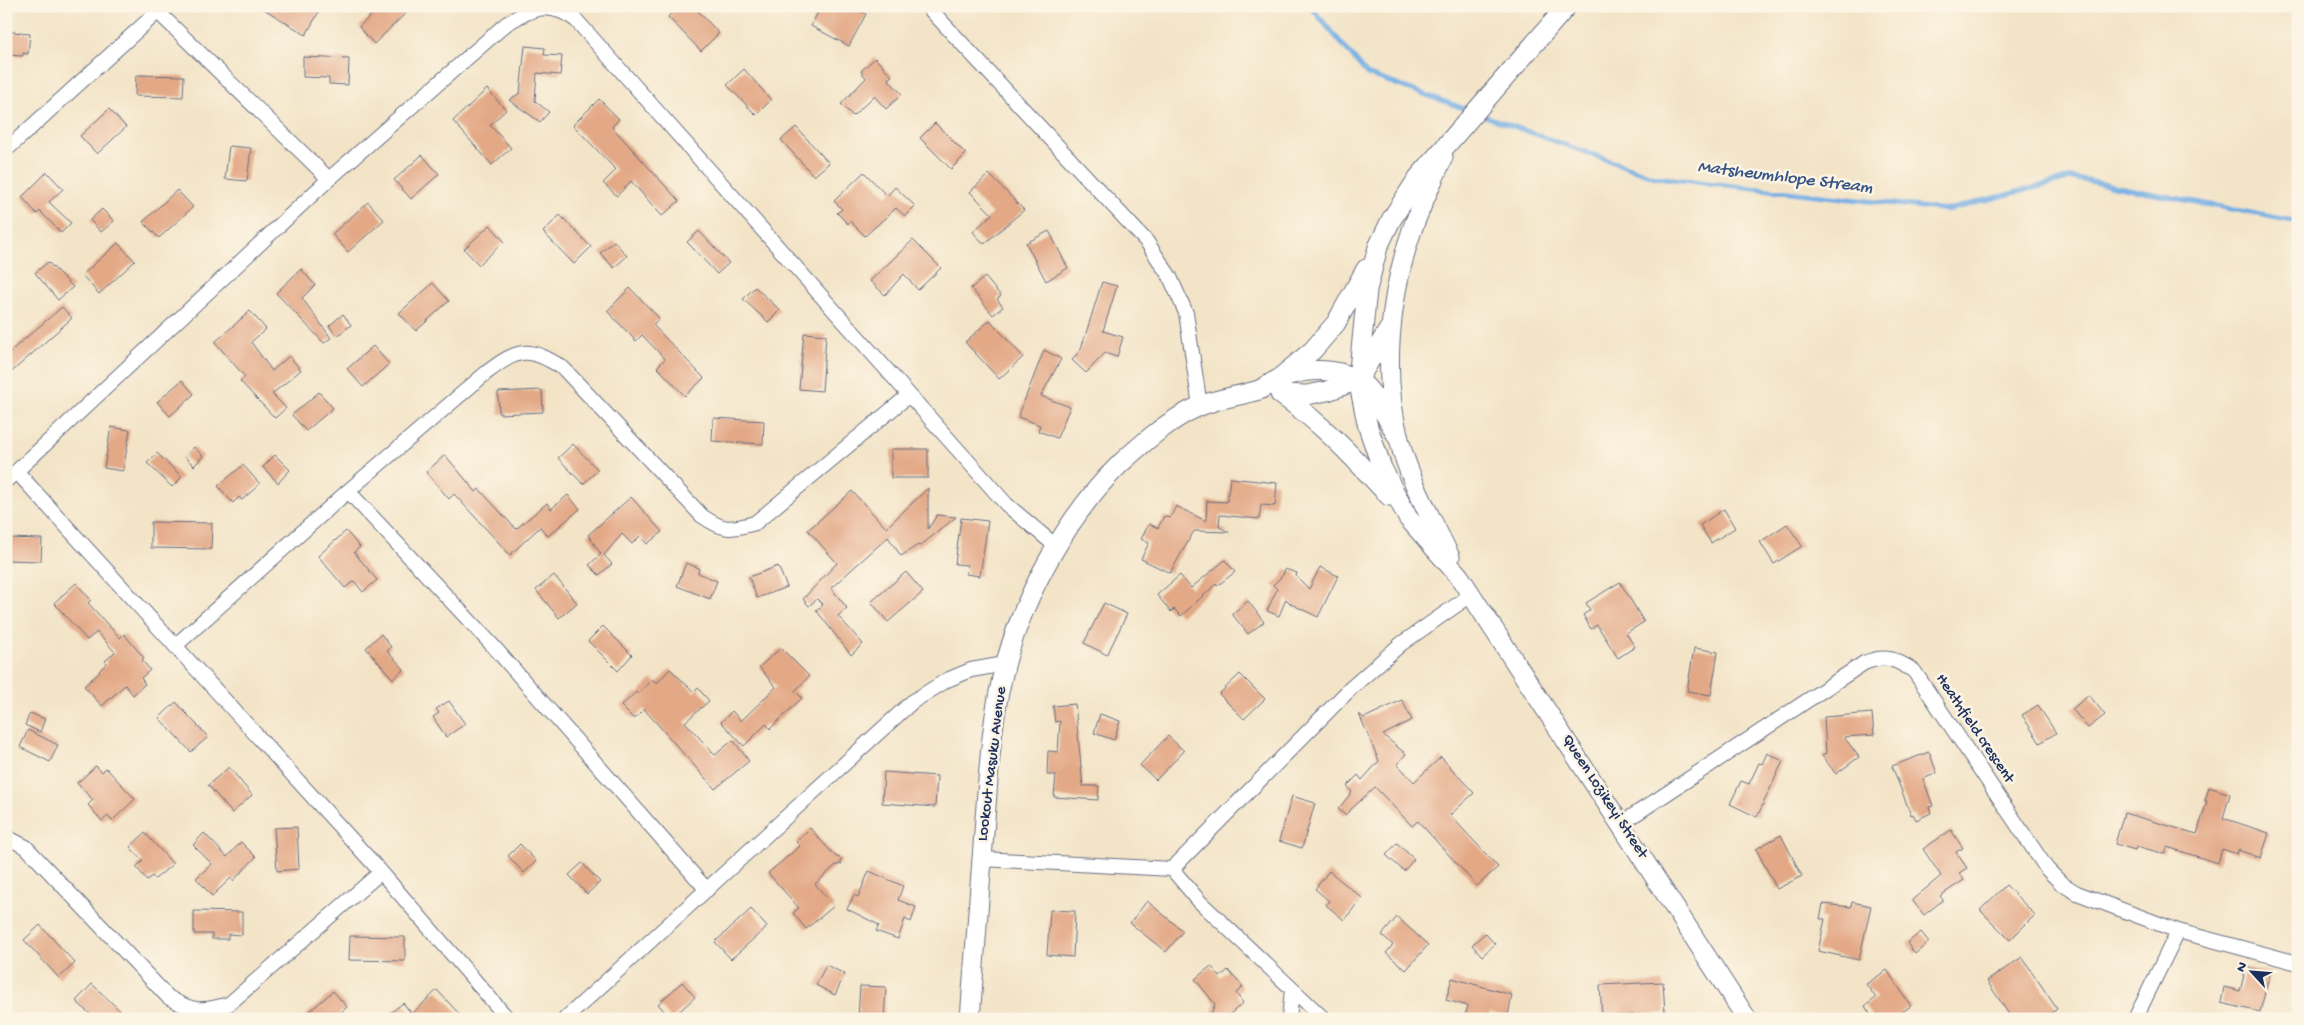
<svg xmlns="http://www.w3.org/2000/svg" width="2304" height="1025" viewBox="0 0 2304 1025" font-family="'Gochi Hand',sans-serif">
	<rect width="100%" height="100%" fill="#fcf5e5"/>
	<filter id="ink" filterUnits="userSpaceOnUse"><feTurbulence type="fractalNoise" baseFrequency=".02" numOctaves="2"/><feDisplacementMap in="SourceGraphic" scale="10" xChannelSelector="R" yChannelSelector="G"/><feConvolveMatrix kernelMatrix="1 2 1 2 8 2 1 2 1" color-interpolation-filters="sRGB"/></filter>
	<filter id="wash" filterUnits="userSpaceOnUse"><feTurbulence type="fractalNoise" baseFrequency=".0096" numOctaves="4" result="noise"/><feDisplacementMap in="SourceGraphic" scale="20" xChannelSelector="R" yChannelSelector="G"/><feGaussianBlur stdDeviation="1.12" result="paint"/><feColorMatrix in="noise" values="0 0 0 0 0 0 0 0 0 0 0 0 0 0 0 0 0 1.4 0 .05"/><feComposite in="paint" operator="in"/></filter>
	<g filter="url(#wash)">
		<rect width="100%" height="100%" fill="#f3e4c7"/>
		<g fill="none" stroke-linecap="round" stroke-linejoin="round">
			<path stroke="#74aee4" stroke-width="5" d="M1310,6L1367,74L1471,111
				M1479,114L1655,177L1948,210L2072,178L2298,222"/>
		</g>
		<g id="blocks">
			<path fill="#e3a886" d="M259,6H322L306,35Z
				M381,6H413L374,44L359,27Z
				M678,6H693L719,33L701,51L668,17Z
				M821,6H850L866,14L849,46L811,26Z
				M6,31L30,34L28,54L23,53V56L6,55Z
				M525,46L545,48L544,55L562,56L560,75L537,73L535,101L549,112L540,122L509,100L520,93Z
				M303,57L349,59L348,85L329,84V78L303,77Z
				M875,58L892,76L888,79L902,94L886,109L874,96L853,116L841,104L866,78L861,71Z
				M744,69L771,100L756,115L727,85Z
				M136,75L184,76L183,97L135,96Z
				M487,89L506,110L490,125L511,148L492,165L453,121Z
				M599,99L619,119L612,127L679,201L662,216L631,181L617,196L603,183L616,170L573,125Z
				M109,109L126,127L97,154L80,136Z
				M935,123L966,154L951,169L920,138Z
				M796,127L829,163L814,176L781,140Z
				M229,146L251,148L247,181L225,179Z
				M422,155L439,174L411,199L394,180Z
				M47,172L63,189L49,202L71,223L61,233L40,211L37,214L22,197Z
				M864,172L887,196L895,187L915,206L905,216L896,208L865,236L850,221L848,224L837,213L842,209L834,201Z
				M989,174L1024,210L984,244L973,232L992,214L970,192Z
				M177,190L193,207L159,238L143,222Z
				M368,202L384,220L348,252L332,234Z
				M102,209L114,221L101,232L90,220Z
				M560,215L591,247L574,264L543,232Z
				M490,225L504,241L479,265L464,249Z
				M699,231L729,263L717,274L687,242Z
				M1049,231L1068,268L1046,281L1026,243Z
				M913,240L941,268L918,290L904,274L885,295L870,281Z
				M614,241L627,256L614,268L600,253Z
				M118,243L135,261L99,294L82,275Z
				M48,262L73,287L58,300L35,273Z
				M301,269L315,285L302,298L331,338L324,343L276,293Z
				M985,277L1001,296L997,299L1003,307L993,315L971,288Z
				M1102,282L1117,286L1103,331L1123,337L1117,357L1105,353L1086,373L1072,360L1081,349Z
				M433,283L449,301L416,331L399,313Z
				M755,287L780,310L768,322L743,299Z
				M630,288L659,318L653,325L704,378L685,396L657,367L665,359L642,335L636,341L607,311Z
				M62,307L72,318L6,377V355Z
				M250,311L266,329L251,342L272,371L289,356L301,370L272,394L286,408L275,418L240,381L245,377L215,342Z
				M343,314L351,325L337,336L329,326Z
				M990,320L1023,357L999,379L965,342Z
				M804,333L826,335L822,391L799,389Z
				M373,346L389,364L363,387L347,369Z
				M1044,350L1061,359L1041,396L1070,407L1057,438L1038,431L1040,425L1018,417Z
				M182,380L194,394L170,416L157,402Z
				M542,390L543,412L499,414L498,392Z
				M319,392L333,408L306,431L292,415Z
				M713,418L764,421L763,444L712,441Z
				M111,427L130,430L123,471L104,468Z
				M573,444L598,470L583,484L558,458Z
				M194,447L203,456L194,466L185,457Z
				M891,449H928V478H891Z
				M157,453L182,477L172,487L147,463Z
				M275,455L290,470L278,483L263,467Z
				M445,455L476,492L479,489L516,529L547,503L551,509L568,495L580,509L548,536L540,527L510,555L454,494L449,499L426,472Z
				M243,465L260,484L242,500L239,497L233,503L218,486Z
				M1230,478L1277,483L1275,506L1261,505L1259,519L1220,515L1219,527L1229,532L1194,531L1170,573L1141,559L1149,543L1141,539L1149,524L1158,528L1164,516L1170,518L1176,506L1206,521L1207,501L1227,502Z
				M928,488V529L937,515L956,517L920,546L918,545L901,556L888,537L831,588L847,608L838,616L863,644L851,655L816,610L823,605L817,599L809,606L803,599L837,563L808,530L852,491L886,528Z
				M631,497L662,532L647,544L640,536L632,544L622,534L604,555L612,564L599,575L589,565L601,554L588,535Z
				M1724,509L1735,528L1711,543L1700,525Z
				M961,518L988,521L980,576L966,574L967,565L955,564Z
				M151,522L212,523L211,549L151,548Z
				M1787,524L1802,546L1774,564L1760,542Z
				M346,531L360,547L354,552L377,580L363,592L354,581L345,588L318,556Z
				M6,538L42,539L41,561L6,560Z
				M1225,560L1235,572L1217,586L1216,584L1181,616L1174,609L1171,612L1157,595L1180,575L1191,588Z
				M686,563L699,568L698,573L717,581L710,599L677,586Z
				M778,566L787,587L757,598L749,577Z
				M1320,567L1338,576L1318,617L1291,604L1286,599L1279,616L1267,611L1277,589L1273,585L1283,575L1285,569L1297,573L1296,576L1309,589Z
				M906,572L923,592L888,622L871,602Z
				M554,575L577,603L559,618L536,590Z
				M1620,582L1644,622L1626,633L1635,647L1618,658L1597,625L1591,629L1583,615L1590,610L1586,603Z
				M76,583L91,600L88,603L120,638L124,634L144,658L142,660L150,670L141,678L145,684L133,695L125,685L102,706L84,686L100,672L99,671L107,663L105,661L115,652L97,632L87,640L54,603Z
				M1248,601L1264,622L1248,634L1232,614Z
				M1104,603L1127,614L1107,655L1084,643Z
				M603,626L632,655L618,671L588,641Z
				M381,634L391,647L387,651L404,669L393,679L366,648Z
				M781,648L809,676L795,691L802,698L770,729L766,724L744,746L721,722L732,711L741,721L776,687L759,667Z
				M1694,648L1718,652L1711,695L1687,691Z
				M670,669L694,692L698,688L709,701L685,722L715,755L733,740L749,761L715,789L644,709L634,719L621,706L636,692L638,694L652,679L657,683Z
				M1240,674L1265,699L1244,719L1219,694Z
				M2089,695L2105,715L2088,728L2072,709Z
				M1402,700L1412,720L1383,735L1406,754L1397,764L1414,782L1441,757L1474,793L1450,815L1498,867L1477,886L1418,821L1412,826L1375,787L1345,815L1338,809L1352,792L1347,786L1358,775L1362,780L1379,761L1359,714L1364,718Z
				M449,701L465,724L446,737L433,717L439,713L436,709Z
				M176,702L208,737L191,752L159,718Z
				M1075,704L1083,786H1099L1098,800L1054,797L1056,775H1047L1048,751L1058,752L1060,721L1055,722L1053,706Z
				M2038,705L2056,733L2040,743L2022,715Z
				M30,713L45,719L40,732L25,725Z
				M1872,713L1874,735L1844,737L1859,757L1836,774L1822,756L1826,753L1824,717Z
				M1100,714L1120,721L1114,740L1094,733Z
				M28,730L58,745L50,762L20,747Z
				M1168,736L1184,751L1156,780L1140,765Z
				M1929,752L1937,773L1923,779L1933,806L1929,807L1931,813L1916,820L1913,814L1911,815L1892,766Z
				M1767,753L1783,761L1757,817L1730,804L1741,781L1749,784L1759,763L1762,764Z
				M96,766L102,772L106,768L135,799L112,821L108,816L102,821L88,805L93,800L77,783Z
				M229,767L252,795L232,813L208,785Z
				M884,772L937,776L935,807L882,803Z
				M2209,787L2230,794L2223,818L2269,833L2261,858L2238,850L2237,854L2222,849L2218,863L2167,847L2165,854L2136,846L2135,850L2115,844L2124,813L2197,834L2207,801H2205Z
				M1292,796L1315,803L1302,848L1279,841Z
				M297,827L299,869L277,871L274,828Z
				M810,828L835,856L842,859L840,862L842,864L836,865L815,884L834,906L806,929L793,913L799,908L768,873L800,846L796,842Z
				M1951,830L1963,848L1956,852L1967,868L1959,873L1964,880L1940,896L1943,900L1924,915L1912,900L1941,876L1923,849Z
				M145,833L173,864L155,879L152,876L147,880L136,867L143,861L130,847Z
				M204,833L227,857L241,842L256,857L233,881L231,878L212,896L196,878L212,864L193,845Z
				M1781,835L1802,876L1777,889L1756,849Z
				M1397,843L1414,859L1404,871L1386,855Z
				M520,844L536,861L524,873L508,856Z
				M582,863L600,882L587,894L569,875Z
				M869,871L903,886L898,900L916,907L911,922L905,919L898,939L876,931L879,925L847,909L854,895L858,897Z
				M1329,871L1362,898L1344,920L1326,905L1329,901L1315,889Z
				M2006,885L2035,915L2010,940L1980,910Z
				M1147,901L1183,931L1166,952L1130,923Z
				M1852,902L1871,906L1859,960L1818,951L1825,919H1820L1823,904L1851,907Z
				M751,909L767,927L731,959L715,942Z
				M1050,910L1075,911L1073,957L1047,955Z
				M194,911L242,912V935L228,934V939H212V934H194Z
				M1397,917L1428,945L1406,970L1386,953L1393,945L1382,935Z
				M40,925L75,963L59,978L24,940Z
				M1921,932L1929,942L1915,954L1907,943Z
				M1485,933L1495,944L1482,956L1472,945Z
				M350,936L405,937V961L349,960Z
				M2022,957L2057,1009L2043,1019H2012L1987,981Z
				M826,965L845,974L835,995L816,985Z
				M1211,966L1220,977L1228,970L1243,987L1236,993L1243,1003L1224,1019H1209L1215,1004L1195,979Z
				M2246,967L2270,973L2260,1012L2221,1003L2224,987L2240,991Z
				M1887,970L1911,1006L1892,1019H1873L1865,1006L1876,998L1866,984Z
				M1452,978L1512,995L1508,1016L1490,1013L1489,1019L1465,1016L1468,1006L1446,1000Z
				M682,982L695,997L671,1019L658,1004Z
				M1663,982L1665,1013L1602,1017L1600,985Z
				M92,984L129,1019H95L76,1001Z
				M860,986L886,987L884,1019H858Z
				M437,990L464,1019H383L403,1003L412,1014Z
				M333,991L347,1007L334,1019H301Z"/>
		</g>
	</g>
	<g filter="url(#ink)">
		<use href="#blocks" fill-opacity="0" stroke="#676e83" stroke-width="1"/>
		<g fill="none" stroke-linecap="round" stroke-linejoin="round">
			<defs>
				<path id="street" d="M927,6L1147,242L1170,277L1186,313L1200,406
					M158,12L329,179
					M6,150L164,6
					M17,472L381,872L508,1019
					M6,481L329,179L506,24C532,8 549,0 576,20L1007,505L1057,547
					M348,491L494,647L707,890
					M175,646L348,491L486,373C519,348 528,346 563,368L702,516C724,531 729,530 755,523L908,396
					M1622,823L1864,663C1886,654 1895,659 1914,671L2047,869L2062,884L2077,893L2178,931L2298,963
					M6,837L26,847L168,997C192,1012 202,1012 229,1004L381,872
					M982,859L1172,869L1200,902L1324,1019
					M1172,869L1351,688L1401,644L1471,595
					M565,1019L912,702L947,680L971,670L1005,664
					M1289,1019L1292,990
					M2135,1019L2178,931"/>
				<path id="secondary" d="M1567,6L1418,178L1391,220L1378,247L1367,290L1358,380L1368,427L1382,468L1408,518L1459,576L1747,1019
					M1443,157C1433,181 1421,205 1412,230C1390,295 1381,372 1399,439C1409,480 1432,519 1450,557
					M1282,376L1313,350L1336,323L1366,269
					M1280,394C1324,425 1353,457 1389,496
					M1280,394L1307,395L1327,391L1358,380L1389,329
					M970,1019C975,952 980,886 985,819C989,767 992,713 1006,662C1025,593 1069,513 1121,463C1144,442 1171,418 1200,406C1219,398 1240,396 1259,390C1266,387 1272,382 1279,379C1305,367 1346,366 1367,388C1380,402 1389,423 1399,439"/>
			</defs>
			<use href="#street" stroke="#676e83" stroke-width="16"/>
			<use href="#secondary" stroke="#676e83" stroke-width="21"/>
			<use href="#street" stroke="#fff" stroke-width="14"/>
			<use href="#secondary" stroke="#fff" stroke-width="19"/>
		</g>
	</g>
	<g text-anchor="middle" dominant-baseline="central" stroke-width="5" stroke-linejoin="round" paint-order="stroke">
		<g font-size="16" fill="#1b2f5e" stroke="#fcf5e5">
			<text transform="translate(1974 729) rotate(56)">Heathfield crescent</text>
			<text transform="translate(993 764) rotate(-83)">Lookout Masuku Avenue</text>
			<text transform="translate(1604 797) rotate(57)">Queen Lozikeyi Street</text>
		</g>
		<g font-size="18" font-style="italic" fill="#365586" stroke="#fcf5e5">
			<text transform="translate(1785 178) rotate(7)">Matsheumhlope Stream</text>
		</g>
	</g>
	<rect width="2304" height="1025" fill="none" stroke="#fcf5e5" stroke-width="25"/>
	<g transform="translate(2252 972) rotate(296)" stroke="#fcf5e5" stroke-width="4" paint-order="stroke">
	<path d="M0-4L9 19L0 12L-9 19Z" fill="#1b2f5e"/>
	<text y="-8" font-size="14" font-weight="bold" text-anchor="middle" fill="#1b2f5e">N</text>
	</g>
</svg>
